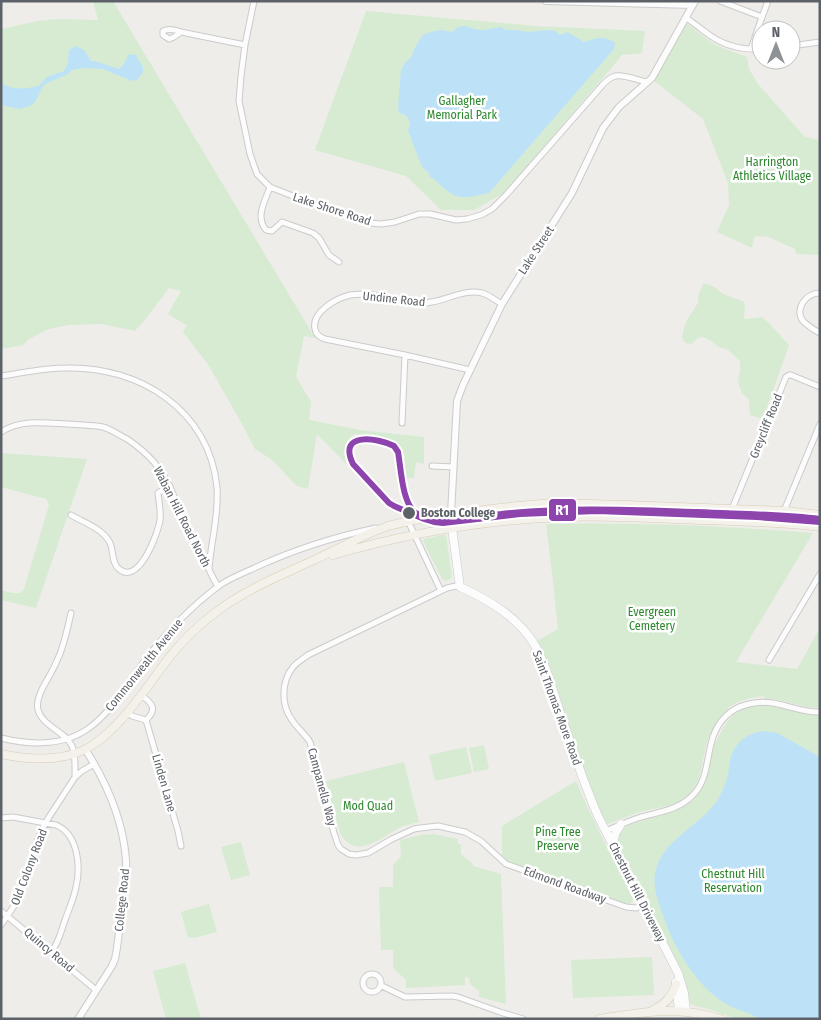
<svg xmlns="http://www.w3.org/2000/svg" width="821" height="1020" viewBox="0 0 821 1020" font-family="'Fira Sans Condensed',sans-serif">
	<rect width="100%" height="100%" fill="#eeede9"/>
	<path fill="#d6ebd2" d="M93,1H113L315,338L304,336L296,377L311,402L309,420L360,430L424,437V464L416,462L414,478H406L404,454L401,447L396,442L355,434C344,439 345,453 346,464L317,434L308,489L297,486L271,459L255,449L242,424L209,366L183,332L188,323L186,325L168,314L181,291L169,288L147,317L135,331L101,324L68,325L49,329L29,339L23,345L1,349V29L38,21L58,19L98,20Z
		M366,11L536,26L645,31L642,53L622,55L608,72L504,193L474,210H441L406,176L315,150Z
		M686,23L715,45L747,57L749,69L758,84L805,137L820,140V255L797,254L794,248L788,246L769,237L755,236L752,248L717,232L729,205L728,183L703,119L653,80Z
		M703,284C716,284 718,293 728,296C733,298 738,299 744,302L745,306L744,319L762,317L768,322L789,345L763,419L750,415L749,400L742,393L738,382L740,371V361L728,350L719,347L711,341L703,337L698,338L691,344L685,343L682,337L684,328L687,320L698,303V296Z
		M1,453L87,459L36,608L1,600V590L12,593H21L24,589L49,505L46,499L1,487Z
		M546,524C635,522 724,526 813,533L736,662L797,669L820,628V708L807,707L775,699H765L764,696C750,697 739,700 728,708V710C717,719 710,732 706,746C701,765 702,785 684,798C674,806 661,807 648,810C635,813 621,819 608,824L605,823L589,785L545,657L537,641L558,629L552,573Z
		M442,535H446L452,577L450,579L447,581L442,579L423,541L424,539Z
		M758,705L786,708L810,714H820V1019H736L712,1010L692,1005L689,1002L617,846V836L620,830L629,825L684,807C706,795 707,774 712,751C714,745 717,739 720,734C729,716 738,708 758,705Z
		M484,745L489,769L474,772L469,748Z
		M466,747L472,773L435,781L429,755Z
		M404,762L419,822C412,824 405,825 399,828C380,838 355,861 340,833L326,781Z
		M576,781C593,822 614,860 634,900L629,904H625L509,863L502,858V826Z
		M434,834L452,838L458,839V844H461V854L473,864V866L501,874L506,1004L479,997V991L471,985L468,977H465V985L406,988V980L393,968V950H381L379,887H393V865L401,857L400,840L421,835Z
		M241,842L250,875L231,880L221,847Z
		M209,904L217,932L194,938L193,937L188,938L181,912Z
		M652,957L654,995L573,998L571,960Z
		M185,963L201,1019H166L153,971Z"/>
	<path fill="#bde2f8" d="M465,26L475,29L483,30L500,27L507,30H518L527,32L547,30L555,31L560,35L567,32L584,42C596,38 605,35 615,43L614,49L489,193C472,196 461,202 446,190C440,185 438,181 430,177L428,172L422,167L408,131L410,124L408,118L405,115L399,113L398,108L401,70L405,63L412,56L414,49L423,35L434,31L441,30L452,32L458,27Z
		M76,46L84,50L91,61H95L119,69L124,64L128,55L135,54L143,67V72L137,80L132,81L103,69L82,68L72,70L68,74L45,84L42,88L35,102L30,106L20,109L1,105V81C9,92 28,88 39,86L47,77L64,71L68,63L69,50Z
		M762,731L777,733L820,757V1019C807,1019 794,1019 782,1019C776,1019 769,1020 763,1019C757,1018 751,1014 745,1012C734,1008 724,1004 715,996C694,980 674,946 665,921C659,903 650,885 657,866C668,836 702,825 718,799C722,792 726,783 728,775C729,770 729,764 730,760C734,743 746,734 762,731Z"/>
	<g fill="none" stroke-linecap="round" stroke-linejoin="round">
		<defs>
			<path id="minor" d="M254,1L245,45L241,76L239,101L250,154L257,174L270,187L328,210L371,223L381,224L395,222L419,214H430L456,220L467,219L481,215L492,209L507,194L599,89C603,84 608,78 615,76C624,74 637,80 647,82
				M720,1L762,17
				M686,18C694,23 701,29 708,34C724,46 742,50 761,49
				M181,32L174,37L169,39L163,35V31C169,28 174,29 181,32L245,45
				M791,46L820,42
				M751,49L762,17L768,1
				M270,187C265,201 255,217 266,230L272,231L282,222L313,233L319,238L329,255L339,262
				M820,293C806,293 794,309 803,321C808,326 814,330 820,333
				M470,370L405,355L325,339C320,337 316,335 315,329C311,312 337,298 350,295C373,291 396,302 418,303C440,305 461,288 482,293C489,295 495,300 502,304
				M1,376C22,373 44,368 66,368C139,366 210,410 217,488C219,515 211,542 209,568
				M402,423L405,355
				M1,432C22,419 45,423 68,424C80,425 92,425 103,427C111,429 119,435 127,439C148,453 163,469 173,494C176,502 178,511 182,519C188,533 196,546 204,559C209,568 212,578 218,586
				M432,466L454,467
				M732,509L786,377L789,375H791L820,387
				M784,511L820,424
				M71,515C83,522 101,528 109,541C114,549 111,563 119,569C139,586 158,533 160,520C161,511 159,502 158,493L170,486
				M408,521L441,591
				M460,587L456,586L447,588L308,655C303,659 297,662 293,667C281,682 281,705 292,720C297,728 305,734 310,742L334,833L338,845L341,849L349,854L356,855L368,853L392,839L414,829L420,828L438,826L465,832L481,841L506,864L626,907L636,908L643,905
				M71,613C68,627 65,640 60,654C57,660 55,666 52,671C46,683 35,697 38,710C43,727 65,731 72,746C76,755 75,767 75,777
				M769,660L820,574
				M141,695C152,703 158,709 146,720
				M127,712L132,716L146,720
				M146,720L178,831L181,846
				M1,738C30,745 64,746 89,728C112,712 132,677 149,655C169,630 191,607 216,588C226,580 239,575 250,570C290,551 333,537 376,528
				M1,818L13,817L56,825C78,834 81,866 76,887C74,898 69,909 65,920C61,931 59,943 51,952
				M606,831C617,826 629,821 641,817C659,812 679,810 693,795C714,774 702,739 726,716C732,710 740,706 749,704C776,697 795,713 820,712
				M1,911L96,990
				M1,925L14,906L41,831L49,817L75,777L82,771L94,764
				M363 983a9 9 0 1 1 18 0a9 9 0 1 1-18 0Z
				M382,986L405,997L452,996L458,997L500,1012L523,1019"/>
			<path id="tertiary" d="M546,1L693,5
				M451,514L457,401L463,385L502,304L572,193L603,128L619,107L652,78L695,1
				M78,1019L112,966L115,959C119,940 120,921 122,902C124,888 127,874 126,860C123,820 107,783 85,749"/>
			<path id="secondary" d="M451,514L452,528L460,587C485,598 511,613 528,635C545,657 551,686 560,712C572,748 583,782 598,816L678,973L684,993L686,1011
				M613,846L615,834L621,824
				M676,982L679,1011"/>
			<path id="primary" d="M333,555C408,533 484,520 562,517C607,515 653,518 698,520C739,521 780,522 820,527
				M1,754C29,760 60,762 86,749C120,731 149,683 172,654C185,638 200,624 216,612C246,589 282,575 316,559C340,548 363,535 388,526L409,521L467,512L517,506L553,503L626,505L786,511L820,515
				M653,1010C665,1004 672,997 676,984
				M599,1019C644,1012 676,1005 721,1019"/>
		</defs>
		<use href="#minor" stroke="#cbcbcb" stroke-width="7"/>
		<use href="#tertiary" stroke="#cbcbcb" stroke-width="8"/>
		<use href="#secondary" stroke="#c9caca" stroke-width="9"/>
		<use href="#primary" stroke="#d8cdb5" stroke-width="9"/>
		<use href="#minor" stroke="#fcfcfc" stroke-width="5"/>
		<use href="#tertiary" stroke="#fcfcfc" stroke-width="6"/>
		<use href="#secondary" stroke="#fcfcfc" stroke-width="8"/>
		<use href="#primary" stroke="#f3f1e9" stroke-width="8"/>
		<path stroke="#e3e4e3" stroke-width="1" d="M397,508L389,503L353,464C348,454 348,440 362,439C367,439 373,440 378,442C383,443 389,443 393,446C397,448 396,449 398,452L405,496"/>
		<defs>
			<path id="rail-1" d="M820,519C780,514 739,514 698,512C632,510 567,507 501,514C474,516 441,528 416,513C402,504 401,468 398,452L394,446C378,438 337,431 353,464L389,503L394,506L424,519L434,522L443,523L520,514L597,511L757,517L820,522"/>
		</defs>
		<use href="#rail-1" stroke="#fff" stroke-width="10"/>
		<use href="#rail-1" stroke="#8e44ad" stroke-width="6"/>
	</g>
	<circle fill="#5d6268" stroke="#fff" stroke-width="2" cx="409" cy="513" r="7"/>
	<g text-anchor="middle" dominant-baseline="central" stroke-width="5" stroke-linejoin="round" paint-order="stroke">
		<g font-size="12" fill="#2d872d" stroke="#fff">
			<text x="462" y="101">Gallagher<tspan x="462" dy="14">Memorial Park</tspan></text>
			<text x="772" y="162">Harrington<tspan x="772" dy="14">Athletics Village</tspan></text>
			<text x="652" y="612">Evergreen<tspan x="652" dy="14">Cemetery</tspan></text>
			<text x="368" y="806">Mod Quad</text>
			<text x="558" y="832">Pine Tree<tspan x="558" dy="14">Preserve</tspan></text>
			<text x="733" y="874">Chestnut Hill<tspan x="733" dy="14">Reservation</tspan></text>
		</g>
		<g font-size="12" fill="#5d6268" stroke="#fff">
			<text transform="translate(332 209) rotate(18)">Lake Shore Road</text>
			<text transform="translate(536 250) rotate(-57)">Lake Street</text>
			<text transform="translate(394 299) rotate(6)">Undine Road</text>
			<text transform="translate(766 426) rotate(-68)">Greycliff Road</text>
			<text transform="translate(182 517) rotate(63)">Waban Hill Road North</text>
			<text transform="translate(144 665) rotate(-51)">Commonwealth Avenue</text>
			<text transform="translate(557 708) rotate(70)">Saint Thomas More Road</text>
			<text transform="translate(164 783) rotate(74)">Linden Lane</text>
			<text transform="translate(322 787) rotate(75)">Campanella Way</text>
			<text transform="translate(29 867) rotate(-69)">Old Colony Road</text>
			<text transform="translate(565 885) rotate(20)">Edmond Roadway</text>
			<text transform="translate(637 892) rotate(63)">Chestnut Hill Driveway</text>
			<text transform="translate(122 900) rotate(-84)">College Road</text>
			<text transform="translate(49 950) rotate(40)">Quincy Road</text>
		</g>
		<g font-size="12" font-weight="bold" fill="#5d6268" stroke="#fff" text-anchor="start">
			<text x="421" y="513">Boston College</text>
		</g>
	</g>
	<rect stroke="#fff" stroke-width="2" x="548" y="498" width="29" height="24" rx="5" fill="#8e44ad"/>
	<g font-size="14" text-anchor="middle" font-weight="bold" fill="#fff">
		<text x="562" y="515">R1</text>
	</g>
	<rect width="821" height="1020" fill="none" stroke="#5d6268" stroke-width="5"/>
	<g transform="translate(776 45)"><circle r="24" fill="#ffffff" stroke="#bec0c3"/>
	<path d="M0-4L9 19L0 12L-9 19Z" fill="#909395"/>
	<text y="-8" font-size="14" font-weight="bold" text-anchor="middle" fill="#5d6268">N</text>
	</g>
</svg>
